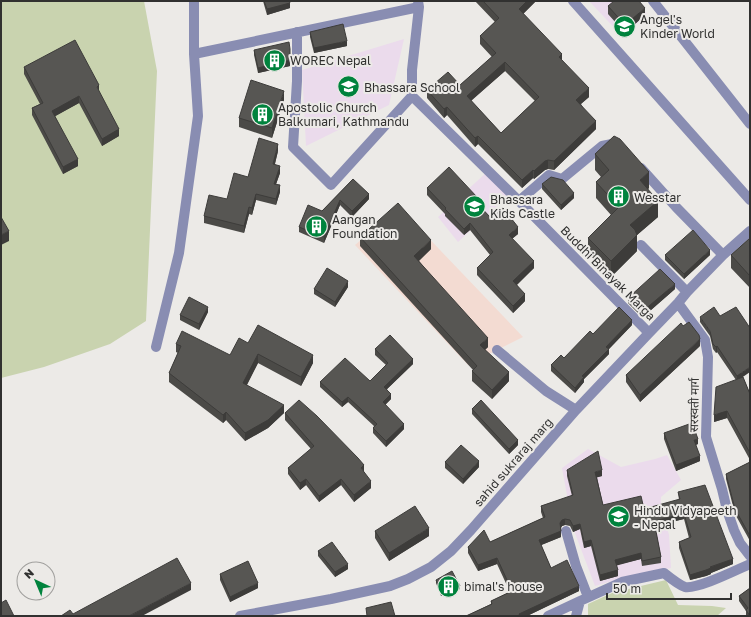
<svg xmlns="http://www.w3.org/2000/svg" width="751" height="617" viewBox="0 0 751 617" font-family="'Golos Text','Noto Sans Devanagari',sans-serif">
	<rect width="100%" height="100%" fill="#eceae7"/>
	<path fill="#f3dbd2" d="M399,207L523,337L497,350L468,365L355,245Z"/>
	<path fill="#ebdbec" d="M589,1H635L647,14L623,37Z
		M404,39L389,105L306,146L302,70Z
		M488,171L510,194L458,242L438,217Z
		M588,449L621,467L655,459L667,455L681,480L661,497V505L669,535L671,568L619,579L595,586L573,528L562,468Z"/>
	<path fill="#c9d3af" d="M1,1H144L157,71L146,321L110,344L44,367L1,378Z
		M666,580L678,605L712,606L726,608L717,616H588V604L612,593L645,585Z"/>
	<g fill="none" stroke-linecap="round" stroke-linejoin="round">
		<path stroke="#898db2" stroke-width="10" d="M573,1L750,200
			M653,1L750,124
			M297,32V81L293,147L331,185L412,96L519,201L649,333
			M194,54L419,7
			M412,96V70L419,7L418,1
			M641,168L676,207L723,255
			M519,201L549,175L562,179L602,146L612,144L616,146
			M641,245L687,292
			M678,303L705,340L708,357L706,437L722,489L727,510L734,530L740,543L750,556
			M156,347L179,253L198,116L194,54V1
			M497,350L546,391L576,410
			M566,531L576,566L588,597
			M240,616L331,599L390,586L408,579L431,567L451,551L471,530L576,410L649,333L678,303L687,292L723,255L750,231
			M548,616L580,601
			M576,616L580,601L622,582L664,573C669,577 679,585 685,587C699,589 736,570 750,564"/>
	</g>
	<path fill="#4b4a47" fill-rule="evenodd" d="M263,1H289L290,8L267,15Z
		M475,1H536L523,14L562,60L589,97L581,104L596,129L554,170L548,169L545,170L534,179L533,178L522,188L478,144L475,147L447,115L444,118L427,98V90L460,85L492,57L480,44V36L495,22ZM505,71L535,101L501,133L471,101Z
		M608,6L645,15L625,33L608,14Z
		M310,32L347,46L314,53L310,37Z
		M254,50L290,66L258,73L254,55Z
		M24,67L99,92L119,136L102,146L79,103L55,116L78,166L63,174L32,115V108L40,104L24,74Z
		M284,100L272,138L239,127V118Z
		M278,151L275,164L280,173L276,184L280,192L276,205L256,200L252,215L249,214L244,233L204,223V216L227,199L248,177Z
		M595,154L649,188L648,189L658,217L637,235V251L611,277L588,253V238L611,215L596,198V182L601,177L595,170Z
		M353,179L369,199L352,217L340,205L324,243L299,232V227L322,211Z
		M542,184L574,198L561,210L542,189Z
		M427,188L477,204L491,218L518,234L512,239L534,268L517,285L525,301L513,313L477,275V268L490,255L470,230L464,235L445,216V214L427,195Z
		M360,237L431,249L419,261L488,347L485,350L509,381L492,399L472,381V371L473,370L360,246Z
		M750,238V288L731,268V255Z
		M665,255H710L684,279L665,260Z
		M348,287L335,307L314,294V289Z
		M675,289L643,317L642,315L641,316L628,303V298Z
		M208,312L199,330L180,320V315Z
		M700,317L743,377L750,394V460L727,418L714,422L736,380L717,352L716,353L713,349L710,336L700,322Z
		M632,325L609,349V354L584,379V382L575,393L551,371V365L564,358L593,334Z
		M248,343L313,363L301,386L258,363L247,385L284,413L268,428L245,441L226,420L223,423L169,382V373L178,353L176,352V344L230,355Z
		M700,346L640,402L626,382V375Z
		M375,349L413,364L387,389L391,399L385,405L404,429L386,447L373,433V428L374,426L348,402L342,407L320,387V382L370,381L386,365L375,355Z
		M472,409L518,445L509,454L472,414Z
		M285,413L364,472L371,488L354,502L341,485L319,502L306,485L300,490L288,474V468L311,449L285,420Z
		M664,433L698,444L696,445L700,461L676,471L664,439Z
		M445,462L479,467L463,484L445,468Z
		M750,462V541L735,514L726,479V474Z
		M567,470L602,476L597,477L603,505L644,509L679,500L678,492L733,564L711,573V574L706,576L690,580L679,548V542L689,538L684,519L655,526L661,557V563L642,566L641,559L616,565L618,576L600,581L591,546L584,548L580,529L573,532L570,526L565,525L562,526L561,528V537L541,545L551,568L579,591L527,616H466L491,604V601L510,592L497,564L478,571L468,553V547L490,542L543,518L541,512V506L572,496L567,476Z
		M375,531L429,536L389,561L375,538Z
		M318,551L348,569L335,577L318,556Z
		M220,574L258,588L230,602L220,580Z
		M436,580L460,589L441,596L436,583Z
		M750,588V616H746V611L739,601V596Z"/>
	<path fill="#3d3c3a" d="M527,1H536L519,18V9Z
		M290,3V8L267,15V9Z
		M645,8V15L625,33V25Z
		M347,41V46L314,53V48Z
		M562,54V62L559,57Z
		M290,60V66L258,73V68Z
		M505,62V71L467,104V96Z
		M99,85V92L97,87Z
		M589,88V97L576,108V100Z
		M284,91V100L272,138V128Z
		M79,96V103L52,118V111Z
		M447,107V115L444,118V109Z
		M596,121V129L554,170V161Z
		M119,129V136L102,146V139Z
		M478,136V144L475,147V138Z
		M278,144V151L273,171V164Z
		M78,159V166L63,174V167Z
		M548,160V169L545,170L534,179V171L545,161Z
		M280,166V173L274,190V184Z
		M533,170V178L522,188V180Z
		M649,172V188L640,196V180Z
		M280,185V192L276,205V199Z
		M574,193V198L561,210V205Z
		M256,194V200L252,215V208Z
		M369,194V199L352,217V211Z
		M477,197V203L474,200Z
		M340,200V205L324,243V237Z
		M658,201V217L637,235V251L611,277V261L630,225Z
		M249,207V214L244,233V226Z
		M470,223V230L464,235V229Z
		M518,227V234L509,241V235Z
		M9,231V241L1,245V235Z
		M431,240V249L414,265V256Z
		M710,250V255L684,279V274Z
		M534,261V268L513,288V281Z
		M348,281V287L335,307V302Z
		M675,284V289L643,317V311Z
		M525,294V301L513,313V306Z
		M208,307V312L199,330V324Z
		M632,320V325L609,349V354L584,379V382L575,393V388L582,376L606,347Z
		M488,338V347L480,354V345Z
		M700,339V346L640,402V395Z
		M717,346V352L716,353V347Z
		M258,354V363L243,392V383Z
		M313,355V363L301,386V377Z
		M413,359V364L384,392V387Z
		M750,367V372L737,381V376Z
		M509,372V381L492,399V390Z
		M391,394V399L383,407V402Z
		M348,397V402L342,407V402Z
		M284,405V413L268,428L245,441V433Z
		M727,411V418L714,422V415Z
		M226,412V420L223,423V415Z
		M404,424V429L386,447V441Z
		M698,439V444L694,445V440Z
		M518,440V445L509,454V449Z
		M700,456V461L676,471V465Z
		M479,461V467L463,484V479Z
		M364,465V472L361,468Z
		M602,470V476L595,478V472Z
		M306,479V485L300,490V483Z
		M341,479V485L319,502V496Z
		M371,481V488L354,502V495Z
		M684,514V519L654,526V521Z
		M565,519V525L562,526L560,529V523L562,520Z
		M580,524V529L573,532V526Z
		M429,528V536L389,561V553Z
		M561,531V537L539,546V540Z
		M591,540V546L584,548V542Z
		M641,553V559L615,566V560Z
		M497,558V564L478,571V565Z
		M733,559V564L711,573V574L706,576L690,580V575Z
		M348,564V569L335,577V572Z
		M618,570V576L600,581V575Z
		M191,583V590L142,616H129Z
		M258,583V588L230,602V597Z
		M460,586V589L441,596V593Z
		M579,586V591L527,616H519V614Z"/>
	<path fill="#575653" stroke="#3d3c3a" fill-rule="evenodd" d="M264,1H289L290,3L267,9Z
		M483,1H527L519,9L562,54L559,57L589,88L576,100L596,121L554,161L548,160L545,161L534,171L533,170L522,180L478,136L475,138L447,107L444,109L427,90L448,72L460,85L496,53L480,36L499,18ZM505,62L539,97L501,133L467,96Z
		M614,1H639L645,8L625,25L608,6Z
		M343,24L347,41L314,48L310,32Z
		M75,40L99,85L97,87L119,129L102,139L79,96L52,111L78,159L63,167L32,108L43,103L24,67Z
		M289,42L290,49V60L258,68L254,50Z
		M251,80L284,91L272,128L239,118Z
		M614,136L620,139L649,172L640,180L658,201L630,225L635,230L637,235L611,261L588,238L619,207L596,182L609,170L595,154Z
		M259,138L278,144L273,164L280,166L274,184L280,185L276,199L256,194L252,208L249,207L244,226L204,216L209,195L227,199L234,173L248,177Z
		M449,167L477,197L474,200L491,218L503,208L518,227L509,235L534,261L513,281L525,294L513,306L477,268L493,252L470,223L464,229L445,209L446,208L427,188Z
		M551,177L563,180L574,193L561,205L542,184Z
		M353,179L369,194L352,211L340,200L324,237L299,227L308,205L322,211Z
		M398,203L431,240L414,256L488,338L480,345L509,372L492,390L472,371L477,366L360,237Z
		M1,217L9,231L1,235Z
		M693,230L710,250L684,274L665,255Z
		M750,238V276L731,255Z
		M327,268L348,281L335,302L314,289Z
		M660,269L675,284L643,311L642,310H641L628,298Z
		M189,297L208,307L199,324L180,315Z
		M619,307L632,320L606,347L609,349L582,376L584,377L575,388L551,365L561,355L564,358L590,331L593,334Z
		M714,307L720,316L736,307L750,328V367L737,376L717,346L716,347L713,344L710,331L700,317Z
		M689,322L699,335L700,339L640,395L626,375L681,323L683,326Z
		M258,325L313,355L301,377L258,354L243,383L284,405L268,420L245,433L226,412L223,415L169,373L181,346L176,344L182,331L230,355L239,338L248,343Z
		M390,335L413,359L384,387L391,394L383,402L404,424L386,441L373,428L377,424L348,397L342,402L320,382L345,358L370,381L388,363L375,349Z
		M743,377L750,394V453L727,411L714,415L716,387Z
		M299,400L317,416L358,458L364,465L361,468L371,481L354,495L341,479L319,496L306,479L300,483L288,468L314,446L285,413Z
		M481,400L518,440L509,449L472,409Z
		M692,423L698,439L694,440L700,456L676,465L664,433Z
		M461,445L479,461L463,479L445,462Z
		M598,451L602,470L595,472L603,505L641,496L644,509L680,499L678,492L705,485L733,559L710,567L711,568L706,570L690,575L679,542L691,537L684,514L654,521L661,557L642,561L641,553L615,560L618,570L600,575L591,540L584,542L580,524L573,526L570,520L565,519L562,520L560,523L561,531L539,540L551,568L567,560L579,586L519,614L520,616H466L492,604L491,601L512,591L497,558L478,565L468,547L484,530L490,542L545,517L541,506L573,495L567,470Z
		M750,462V536L735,509L726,474Z
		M415,506L429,528L389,553L375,531Z
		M332,542L348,564L335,572L318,551Z
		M177,558L191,583L129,616H61L70,610L73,614Z
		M248,561L258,583L230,597L220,574Z
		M452,571L460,586L441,593L436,580Z
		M750,588V616L746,610L748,608L739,596Z
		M6,600L14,616H1V603Z
		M391,602L395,616H367L366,608Z"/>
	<defs>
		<symbol id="school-disc" viewBox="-11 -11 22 22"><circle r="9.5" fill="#00833d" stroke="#eceae7"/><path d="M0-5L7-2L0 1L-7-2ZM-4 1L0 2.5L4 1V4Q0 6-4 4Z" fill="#fff"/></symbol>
		<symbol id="building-disc" viewBox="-11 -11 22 22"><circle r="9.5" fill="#00833d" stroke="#eceae7"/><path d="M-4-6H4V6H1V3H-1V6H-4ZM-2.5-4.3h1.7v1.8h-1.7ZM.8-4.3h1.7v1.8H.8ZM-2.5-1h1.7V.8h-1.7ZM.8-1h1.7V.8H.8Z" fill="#fff"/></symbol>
	</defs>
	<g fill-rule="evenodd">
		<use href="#school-disc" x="612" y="14" width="25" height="25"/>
		<use href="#building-disc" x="262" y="48" width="25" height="25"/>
		<use href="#school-disc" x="336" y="74" width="25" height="25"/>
		<use href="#building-disc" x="250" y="102" width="25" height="25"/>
		<use href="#building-disc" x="606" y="184" width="25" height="25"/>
		<use href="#school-disc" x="462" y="194" width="25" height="25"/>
		<use href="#building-disc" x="304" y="214" width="25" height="25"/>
		<use href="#school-disc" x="606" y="504" width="25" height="25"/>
		<use href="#building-disc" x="436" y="574" width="25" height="25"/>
	</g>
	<g text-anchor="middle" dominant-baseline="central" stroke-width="4" stroke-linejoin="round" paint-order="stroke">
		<g font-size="12" fill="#313130" stroke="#eceae7" text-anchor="start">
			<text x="640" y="19">Angel's<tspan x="640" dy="14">Kinder World</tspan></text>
			<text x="290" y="60">WOREC Nepal</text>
			<text x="364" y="87">Bhassara School</text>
			<text x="278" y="107">Apostolic Church<tspan x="278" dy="14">Balkumari, Kathmandu</tspan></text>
			<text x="634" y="197">Wesstar</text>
			<text x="490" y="199">Bhassara<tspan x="490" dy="14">Kids Castle</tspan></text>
			<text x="332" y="219">Aangan<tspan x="332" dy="14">Foundation</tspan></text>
			<text x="634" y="510">Hindu Vidyapeeth<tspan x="634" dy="14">- Nepal</tspan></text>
			<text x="464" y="586">bimal's house</text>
		</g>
		<g font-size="12" fill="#313130" stroke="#eceae7">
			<text transform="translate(608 273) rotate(45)">Buddhi Binayak Marga</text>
			<text transform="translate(694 405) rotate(-89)">सरस्वती मार्ग</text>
			<text transform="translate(513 462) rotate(-49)">sahid sukraraj marg</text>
		</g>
	</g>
	<rect width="751" height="617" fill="none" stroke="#313130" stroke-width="4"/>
	<g transform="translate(36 581) rotate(316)"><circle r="19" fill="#eceae7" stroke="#a1a09e"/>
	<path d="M0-3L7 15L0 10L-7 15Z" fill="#00833d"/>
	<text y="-6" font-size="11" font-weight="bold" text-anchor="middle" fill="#313130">N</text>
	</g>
	<path d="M607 593v6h124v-6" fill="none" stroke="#313130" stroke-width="2"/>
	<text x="613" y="593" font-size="12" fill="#313130" stroke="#eceae7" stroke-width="3" paint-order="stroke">50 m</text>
</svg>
